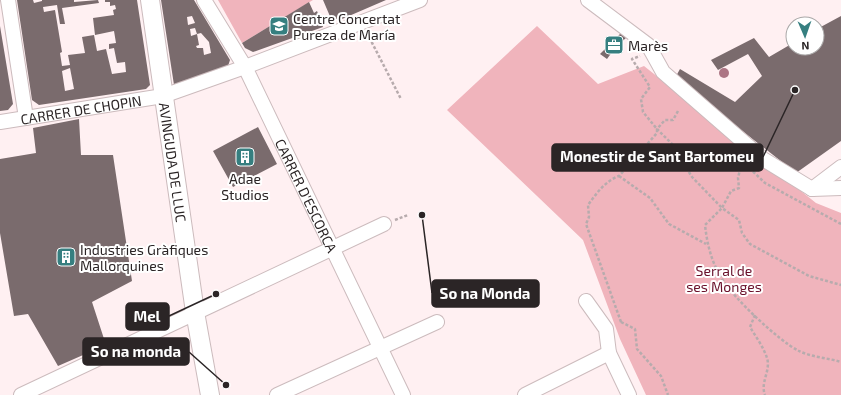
<svg xmlns="http://www.w3.org/2000/svg" width="841" height="395" viewBox="0 0 841 395" font-family="'Exo 2',sans-serif">
	<rect width="100%" height="100%" fill="#fff0f2"/>
	<path fill="#f0b4bc" d="M218,0H313L242,43Z
		M537,26L598,84L644,66L816,203L841,213V395H646L620,339L583,240L447,110Z"/>
	<path fill="#7a6b6d" fill-rule="evenodd" d="M17,0H33L34,3L42,1V0H74V2L98,0L99,3L62,8L65,24H60L57,5L43,7L44,12L55,10L62,52L60,53L62,66L70,65L68,55L85,53L82,37L94,35L97,51L106,49L112,74L126,72L125,62L117,63L114,48L109,49V44L116,43L114,31L95,35L93,18L114,15L113,10L116,9L115,5L110,6V2H105V0H137L150,85L146,89L39,105L32,100ZM70,68L74,89L65,91L62,71Z
		M161,0H194L230,60L228,66L174,85ZM192,16L195,23L188,25L187,17ZM195,28L197,34L201,33L209,42L211,53L204,55L203,48H197L196,46L199,45L197,34L191,36L190,29Z
		M323,0H386L342,19L341,17L332,21Z
		M309,2L314,13L317,11L323,27L253,52L245,48L242,43Z
		M841,16V141L796,173L675,78L680,69L735,102L762,76L748,54L718,70L711,60L754,38L769,57L793,43V48H817V29Z
		M0,26L13,104L8,110L0,111Z
		M621,33L627,37L615,48L607,59L600,54Z
		M79,119L81,155H113L132,281L92,302L106,345L58,366L28,314L14,316L0,233V159L36,153L33,128Z
		M258,127L277,164L233,187L213,151Z"/>
	<g fill="none" stroke-linecap="round" stroke-linejoin="round">
		<defs>
			<g id="minor">
				<path d="M8,0L26,118"/>
				<path id="s1" d="M204,0L245,67L403,395"/>
				<path d="M588,0L648,45L663,72L763,159L812,189"/>
				<path id="s2" d="M0,122L163,96L245,67L420,0"/>
				<path d="M812,189L841,167"/>
				<path d="M812,189L841,188"/>
				<path d="M586,301L606,329L609,353L629,395"/>
				<path d="M21,395L384,224"/>
				<path d="M277,395L437,322"/>
				<path d="M525,395L609,353"/>
			</g>
			<g id="major">
				<path id="s3" d="M150,0L195,312L210,395"/>
			</g>
		</defs>
		<use href="#minor" stroke="#ccbbbd" stroke-width="16"/>
		<use href="#major" stroke="#ccbbbd" stroke-width="20"/>
		<path stroke="#b7abad" stroke-width="2.5" stroke-dasharray="3 2" stroke-linecap="butt" d="M367,33L401,99
			M678,111L673,120H665L657,129L680,152L682,161L692,177L722,208L705,225C707,243 711,261 721,277C732,297 779,341 799,351C811,357 828,358 841,362
			M619,176L650,198L669,224L706,244
			M395,220L408,215
			M841,224L765,183L742,161L738,178L739,188L731,191L722,208L739,220L742,233L750,244L809,276L841,285
			M755,315L750,327C756,337 764,348 767,358C771,371 760,382 765,395
			M621,322L586,224L589,217L588,205C596,194 605,181 619,176L657,133V129L643,112L641,99L650,87L632,59L640,56
			M621,322L635,329L637,349L661,376L668,395"/>
		<use href="#minor" stroke="#fff" stroke-width="14"/>
		<use href="#major" stroke="#fff" stroke-width="18"/>
	</g>
	<circle fill="#ac7584" cx="724" cy="73" r="5"/>
	<defs>
		<symbol id="school-square" viewBox="-11 -11 22 22"><rect x="-9" y="-9" width="18" height="18" rx="4" fill="#367f80" stroke="#fff"/><path d="M0-5L7-2L0 1L-7-2ZM-4 1L0 2.5L4 1V4Q0 6-4 4Z" fill="#fff"/></symbol>
		<symbol id="office-square" viewBox="-11 -11 22 22"><rect x="-9" y="-9" width="18" height="18" rx="4" fill="#367f80" stroke="#fff"/><path d="M-6-3h4V-5.5h4V-3h4V5H-6ZM-1-4.5V-3h2v-1.5ZM-6 0V1H6V0Z" fill="#fff"/></symbol>
		<symbol id="building-square" viewBox="-11 -11 22 22"><rect x="-9" y="-9" width="18" height="18" rx="4" fill="#367f80" stroke="#fff"/><path d="M-4-6H4V6H1V3H-1V6H-4ZM-2.5-4.3h1.7v1.8h-1.7ZM.8-4.3h1.7v1.8H.8ZM-2.5-1h1.7V.8h-1.7ZM.8-1h1.7V.8H.8Z" fill="#fff"/></symbol>
	</defs>
	<g fill-rule="evenodd">
		<use href="#school-square" x="268" y="15" width="22" height="22"/>
		<use href="#office-square" x="603" y="34" width="22" height="22"/>
		<use href="#building-square" x="234" y="146" width="22" height="22"/>
		<use href="#building-square" x="55" y="246" width="22" height="22"/>
	</g>
	<g text-anchor="middle" dominant-baseline="central" stroke-width="4" stroke-linejoin="round" paint-order="stroke">
		<g font-size="14" fill="#2b2526" stroke="#fff" text-anchor="start">
			<text x="293" y="18">Centre Concertat<tspan x="293" dy="16">Pureza de María</tspan></text>
			<text x="628" y="45">Marès</text>
			<text x="245" y="178" text-anchor="middle">Adae<tspan x="245" dy="16">Studios</tspan></text>
			<text x="80" y="249">Industries Gràfiques<tspan x="80" dy="16">Mallorquines</tspan></text>
		</g>
		<g font-size="14" fill="#2b2526" stroke="#fff">
			<text stroke="none"><textPath href="#s2" startOffset="82">CARRER DE CHOPIN</textPath></text>
			<text stroke="none"><textPath href="#s3" startOffset="164">AVINGUDA DE LLUC</textPath></text>
			<text stroke="none"><textPath href="#s1" startOffset="221">CARRER D'ESCORCA</textPath></text>
		</g>
		<g font-size="14" fill="#69102a" stroke="#fff">
			<text x="724" y="270">Serral de<tspan x="724" dy="16">ses Monges</tspan></text>
		</g>
	</g>
	<path fill="none" stroke="#2b2526" stroke-width="1.5" d="M795 90L763 157M422 215L432 293M216 294L169 316M226 385L189 352"/>
	<g fill="#2b2526" stroke="#fff" stroke-width="1.5">
		<circle cx="795" cy="90" r="4"/>
		<circle cx="422" cy="215" r="4"/>
		<circle cx="216" cy="294" r="4"/>
		<circle cx="226" cy="385" r="4"/>
	</g>
	<g fill="#2b2526" stroke="#2b2526" stroke-width="1.5">
		<rect x="552" y="144" width="211" height="27" rx="4"/>
		<rect x="432" y="280" width="107" height="27" rx="4"/>
		<rect x="126" y="303" width="43" height="27" rx="4"/>
		<rect x="83" y="338" width="106" height="27" rx="4"/>
	</g>
	<g font-size="15" text-anchor="middle" font-weight="bold" fill="#fff">
		<text x="657" y="162">Monestir de Sant Bartomeu</text>
		<text x="485" y="299">So na Monda</text>
		<text x="147" y="322">Mel</text>
		<text x="136" y="357">So na monda</text>
	</g>
	<g transform="translate(805 36) rotate(178)"><circle r="19" fill="#ffffff" stroke="#aaa8a8"/>
	<path d="M0-3L7 15L0 10L-7 15Z" fill="#367f80"/>
	<text y="-6" font-size="11" font-weight="bold" text-anchor="middle" fill="#2b2526">N</text>
	</g>
</svg>
